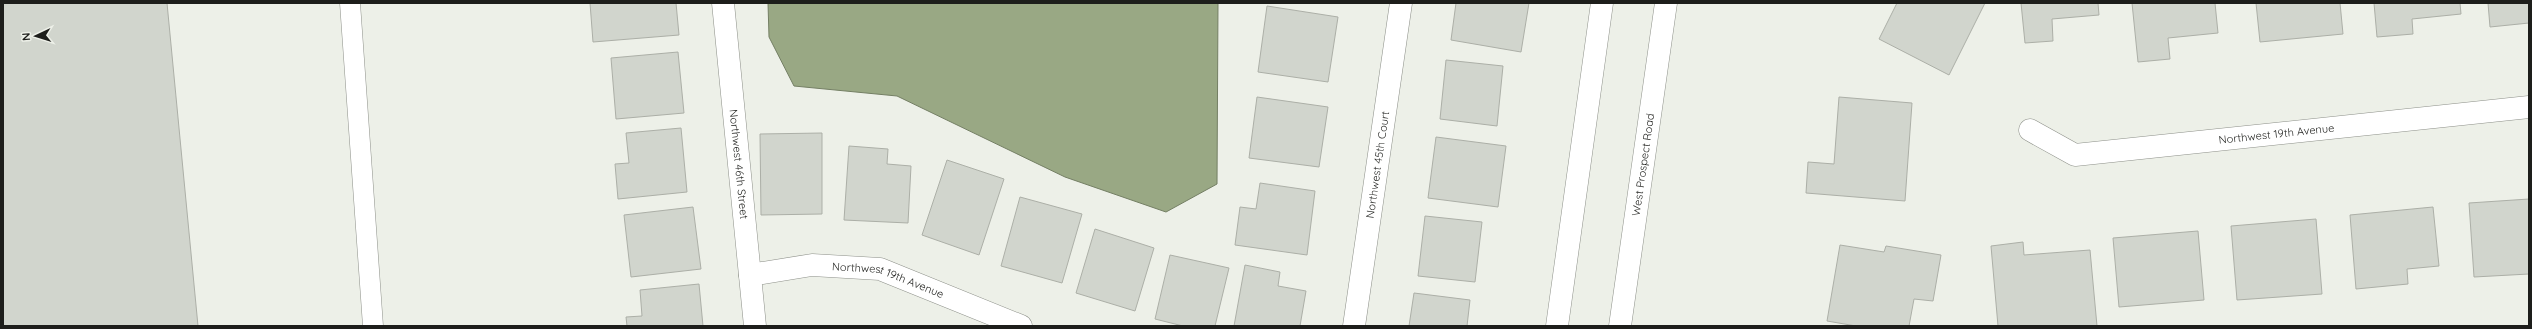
<svg xmlns="http://www.w3.org/2000/svg" width="2532" height="329" viewBox="0 0 2532 329" font-family="Quicksand,sans-serif">
	<rect width="100%" height="100%" fill="#edf0e8"/>
	<path fill="#99a884" stroke="#747f64" d="M768,3H1218L1217,184L1166,212L1065,177L897,96L794,86L769,37Z"/>
	<path fill="#d1d5cd" stroke="#acafa7" d="M3,3H167L198,326H3Z
		M590,3H676L679,35L593,42Z
		M1456,3H1529L1521,52L1451,40Z
		M1897,3H1985L1949,75L1879,39Z
		M2021,3H2098L2099,15L2052,19L2053,41L2025,43Z
		M2132,3H2215L2218,33L2168,38L2170,59L2138,62Z
		M2256,3H2340L2343,34L2260,42Z
		M2374,3H2460L2461,14L2412,19L2413,34L2377,37Z
		M2488,3H2529V23L2490,27Z
		M1267,6L1338,17L1328,82L1258,72Z
		M678,52L684,113L616,119L611,58Z
		M1446,60L1503,66L1497,126L1440,119Z
		M1257,97L1328,107L1319,167L1249,158Z
		M1839,97L1912,103L1905,201L1806,193L1808,162L1834,164Z
		M681,128L687,192L618,199L615,164L629,163L626,133Z
		M822,133V214L761,215L760,134Z
		M1436,137L1506,146L1498,207L1428,198Z
		M849,146L888,149L887,164L911,166L908,223L844,220Z
		M947,160L1004,179L979,255L922,235Z
		M1260,183L1315,191L1307,255L1235,245L1240,207L1256,209Z
		M1020,197L1082,214L1062,283L1001,266Z
		M2529,199V274L2474,277L2469,203Z
		M693,207L701,269L631,277L624,215Z
		M2433,207L2439,266L2407,269L2408,284L2356,289L2350,215Z
		M1425,216L1482,222L1475,282L1418,276Z
		M2316,219L2322,294L2237,300L2231,226Z
		M1095,229L1154,248L1135,311L1076,293Z
		M2198,231L2204,300L2119,307L2113,238Z
		M2023,242L2024,255L2090,250L2097,326H1998L1991,246Z
		M1840,245L1884,252L1886,246L1941,255L1933,301L1914,299L1909,326H1856L1827,321Z
		M1170,255L1229,268L1215,326H1183L1155,319Z
		M1245,265L1280,272L1278,286L1306,291L1300,326H1234Z
		M699,284L703,326H627L626,317L642,316L640,290Z
		M1414,293L1470,300L1467,326H1409Z"/>
	<g fill="none" stroke-linecap="round" stroke-linejoin="round">
		<defs>
			<path id="lane" d="M350,3L373,326"/>
			<g id="street">
				<path id="s1" d="M723,3L755,326"/>
				<path id="s2" d="M2030,130L2075,155L2529,107"/>
				<path id="s3" d="M750,275L812,265L880,269L1021,326"/>
				<path id="s4" d="M1354,326L1401,3"/>
			</g>
			<g id="secondary">
				<path d="M1557,326L1602,3"/>
				<path id="s5" d="M1620,326L1666,3"/>
			</g>
		</defs>
		<use href="#lane" stroke="#8d9089" stroke-width="21"/>
		<use href="#street" stroke="#8d9089" stroke-width="23"/>
		<use href="#secondary" stroke="#8d9089" stroke-width="23"/>
		<use href="#lane" stroke="#fff" stroke-width="20"/>
		<use href="#street" stroke="#fff" stroke-width="22"/>
		<use href="#secondary" stroke="#fff" stroke-width="22"/>
	</g>
	<g text-anchor="middle" dominant-baseline="central" stroke-width="3" stroke-linejoin="round" paint-order="stroke">
		<g font-size="11" fill="#1d1e1b" stroke="#edf0e8">
			<text stroke="none"><textPath href="#s2" startOffset="254">Northwest 19th Avenue</textPath></text>
			<text stroke="none"><textPath href="#s4" startOffset="163">Northwest 45th Court</textPath></text>
			<text stroke="none"><textPath href="#s5" startOffset="163">West Prospect Road</textPath></text>
			<text stroke="none"><textPath href="#s1" startOffset="162">Northwest 46th Street</textPath></text>
			<text stroke="none"><textPath href="#s3" startOffset="141">Northwest 19th Avenue</textPath></text>
		</g>
	</g>
	<rect width="2532" height="329" fill="none" stroke="#1d1e1b" stroke-width="8"/>
	<g transform="translate(36 36) rotate(266)" stroke="#edf0e8" stroke-width="3" paint-order="stroke">
	<path d="M0-3L7 15L0 10L-7 15Z" fill="#1d1e1b"/>
	<text y="-6" font-size="11" font-weight="bold" text-anchor="middle" fill="#1d1e1b">N</text>
	</g>
</svg>
